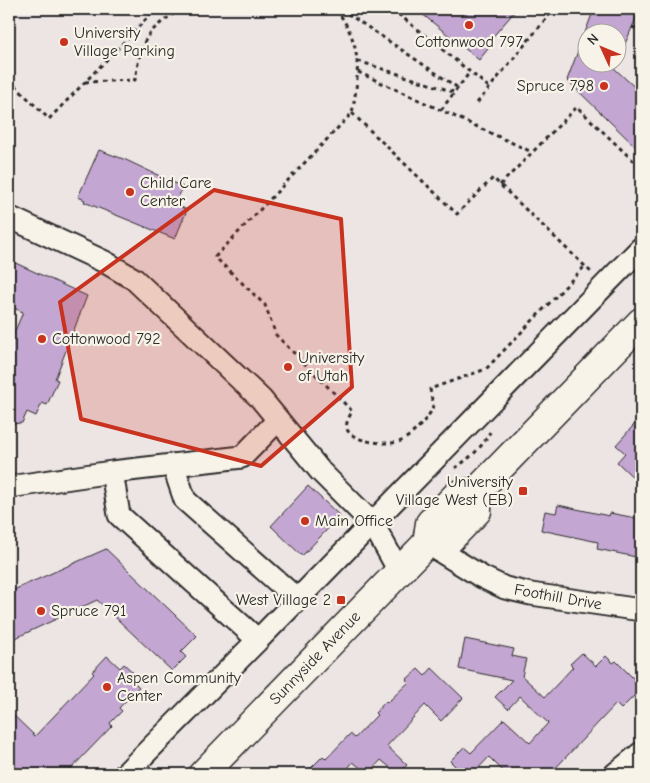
<svg xmlns="http://www.w3.org/2000/svg" width="650" height="783" viewBox="0 0 650 783" font-family="'Comic Neue',sans-serif">
	<rect width="100%" height="100%" fill="#ede4e4"/>
	<filter id="ink" filterUnits="userSpaceOnUse"><feTurbulence type="fractalNoise" baseFrequency=".02" numOctaves="2"/><feDisplacementMap in="SourceGraphic" scale="10" xChannelSelector="R" yChannelSelector="G"/><feConvolveMatrix kernelMatrix="1 2 1 2 8 2 1 2 1" color-interpolation-filters="sRGB"/></filter>
	<g filter="url(#ink)">
		<path fill="#c4a6d2" stroke="#2b2b2b" d="M416,9H517L489,41L492,44L479,60Z
			M594,9H640L618,60V32H588V62H616L614,68L641,93V152L567,80Z
			M99,150L126,160L183,187L175,204L187,210L175,239L84,202L85,200L78,197Z
			M9,260L87,296L55,379L58,380L47,405L42,403L36,416L27,412L22,423L9,424V345L23,312L9,306Z
			M641,417V485L617,462L625,453L616,445Z
			M308,486L340,516L302,556L271,526Z
			M558,505L609,516L610,513L641,519V558L597,549L598,542L541,530L545,511L556,513Z
			M106,549L197,636L181,652L186,657L172,671L97,600L9,641V592Z
			M465,639L514,649L512,656L526,659L522,676L545,697L573,667L570,664L582,653L596,666L606,656L613,663L616,661L635,680L633,681L641,689L621,709L616,704L550,774H506L489,757L473,774H463L450,761L464,747L471,753L504,719L530,743L548,723L520,696L508,709L495,697L512,680L459,669Z
			M107,656L120,668L124,664L137,676L132,680L139,687L119,708L122,711L110,723L112,726L66,774H9V711L35,736L94,674L92,672Z
			M432,668L463,698L441,721L425,705L387,746L407,765L398,774L381,760L368,774L353,762L343,774H305L323,756L326,759L350,734L355,738L377,715L375,713L386,701L387,703L409,682L406,680L418,669L425,676Z"/>
		<g fill="none" stroke-linecap="round" stroke-linejoin="round">
			<defs>
				<path id="minor" d="M9,217L105,262L134,279L261,399L321,472L373,524L399,571
					M173,465L185,500L297,599
					M9,487L112,472
					M427,543L482,577L505,588L531,594L641,610
					M258,640L641,248
					M125,774L258,640L119,515L112,472L242,457L278,420
					M615,774L641,753"/>
				<path id="major" d="M427,543L448,541L477,511V491
					M203,774L427,543L430,523L457,495L477,491L641,322"/>
			</defs>
			<use href="#minor" stroke="#2b2b2b" stroke-width="25"/>
			<use href="#major" stroke="#2b2b2b" stroke-width="31"/>
			<path stroke="#2b2b2b" stroke-width="3" stroke-dasharray="4 4" stroke-linecap="butt" d="M336,9C362,44 360,71 352,113L215,257L265,305L276,335L352,411C350,416 345,423 347,429C351,442 390,446 401,441C413,435 425,421 432,410L433,405L430,389L486,369L585,266
				M341,9L458,88
				M392,9L490,88
				M586,9L593,13
				M632,27L641,30
				M641,43L639,50L641,54
				M358,61L454,92
				M358,72L532,152
				M9,80L49,119L156,9
				M85,82L135,80C142,38 145,32 181,9
				M477,103L554,9
				M441,110L470,72
				M352,113L457,214L493,178L592,273
				M500,185L577,107L641,168
				M455,468C470,458 482,448 490,432"/>
			<use href="#minor" stroke="#f7f3e8" stroke-width="21"/>
			<use href="#major" stroke="#f7f3e8" stroke-width="28"/>
		</g>
	</g>
	<path fill="#c8321e" fill-opacity="0.2" stroke="#c8321e" stroke-width="4" stroke-linejoin="round" d="M214,190L341,219L352,387L261,466L81,419L60,302Z"/>
	<g fill="#c8321e" stroke="#f7f3e8" stroke-width="2">
		<circle cx="469" cy="25" r="5"/>
		<circle cx="64" cy="42" r="5"/>
		<circle cx="604" cy="86" r="5"/>
		<circle cx="130" cy="192" r="5"/>
		<circle cx="42" cy="339" r="5"/>
		<circle cx="288" cy="367" r="5"/>
		<rect x="518" y="486" width="10" height="10" rx="2.5"/>
		<circle cx="305" cy="521" r="5"/>
		<rect x="336" y="595" width="10" height="10" rx="2.5"/>
		<circle cx="41" cy="611" r="5"/>
		<circle cx="107" cy="687" r="5"/>
	</g>
	<g text-anchor="middle" dominant-baseline="central" stroke-width="4.5" stroke-linejoin="round" paint-order="stroke">
		<g font-size="16" fill="#2b2b2b" stroke="#f7f3e8" text-anchor="start">
			<text x="74" y="33">University<tspan x="74" dy="18">Village Parking</tspan></text>
			<text x="469" y="42" text-anchor="middle">Cottonwood 797</text>
			<text x="594" y="86" text-anchor="end">Spruce 798</text>
			<text x="140" y="183">Child Care<tspan x="140" dy="18">Center</tspan></text>
			<text x="52" y="339">Cottonwood 792</text>
			<text x="298" y="358">University<tspan x="298" dy="18">of Utah</tspan></text>
			<text x="513" y="482" text-anchor="end">University<tspan x="513" dy="18">Village West (EB)</tspan></text>
			<text x="315" y="521">Main Office</text>
			<text x="331" y="600" text-anchor="end">West Village 2</text>
			<text x="51" y="611">Spruce 791</text>
			<text x="117" y="678">Aspen Community<tspan x="117" dy="18">Center</tspan></text>
		</g>
		<g font-size="16" fill="#2b2b2b" stroke="#f7f3e8">
			<text transform="translate(558 597) rotate(10)">Foothill Drive</text>
			<text transform="translate(315 658) rotate(-46)">Sunnyside Avenue</text>
		</g>
	</g>
	<rect width="650" height="783" fill="none" stroke="#f7f3e8" stroke-width="30"/>
	<rect x="15" y="15" width="620" height="753" fill="none" stroke="#2b2b2b" stroke-width="2" filter="url(#ink)"/>
	<g transform="translate(602 48) rotate(314)"><circle r="24" fill="#f7f3e8" stroke="#a5a39c"/>
	<path d="M0-4L9 19L0 12L-9 19Z" fill="#c8321e"/>
	<text y="-8" font-size="14" font-weight="bold" text-anchor="middle" fill="#2b2b2b">N</text>
	</g>
</svg>
